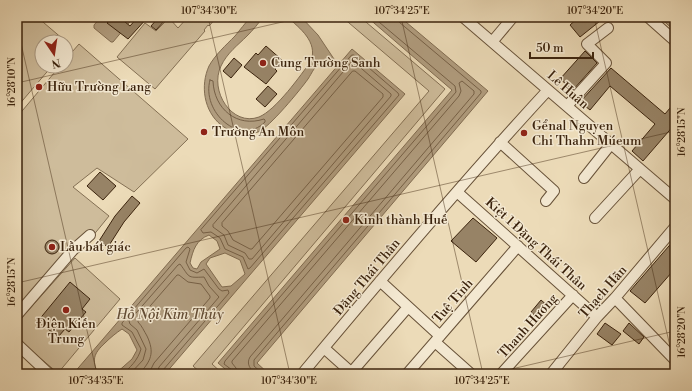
<svg xmlns="http://www.w3.org/2000/svg" width="692" height="391" viewBox="0 0 692 391" font-family="'Libre Bodoni',serif">
	<rect width="100%" height="100%" fill="#ecdbb8"/>
	<filter id="stains"><feTurbulence type="fractalNoise" baseFrequency=".005" numOctaves="4"/><feColorMatrix values="0 0 0 0 .2 0 0 0 0 .09 0 0 0 0 .02 0 0 0 .5 -.17"/></filter>
	<radialGradient id="worn" r=".72"><stop offset=".6" stop-color="#630" stop-opacity="0"/><stop offset="1" stop-color="#630" stop-opacity=".3"/></radialGradient>
	<path fill="#cebc9b" stroke="#847054" d="M17,17H37L70,45L66,50V42H42V66H52L17,107Z
		M188,17H217L209,26L208,25L204,30L205,31L155,89L117,57L145,23L156,31L169,18L178,28Z
		M342,17H360L445,89L212,364L223,374H202L193,366L429,91Z
		M79,44L188,139L134,192L97,168L73,187L109,216L79,253L73,247L17,311V117L60,66H66V59Z
		M75,258L120,299L58,373L17,339V323Z"/>
	<path fill="#b09c7e" stroke="#816c51" fill-rule="evenodd" d="M101,17H134L113,42H111L94,28V25Z
		M251,17H263C258,24 253,30 247,36C238,45 227,53 221,66C209,91 232,127 259,117C276,110 301,75 311,61C318,42 300,28 287,17H301L318,35L334,59L333,61C329,62 325,60 321,62C315,65 312,73 308,79C301,89 269,128 258,132C246,136 231,133 221,125C204,111 200,86 209,66C215,55 226,45 235,36C240,30 245,23 251,17Z
		M367,17H400L488,91L257,363L269,374H231L218,363L452,90Z
		M659,17H675V31Z
		M352,49L405,94L165,374H115L132,359L137,350L129,334L122,329C116,333 110,338 105,343C93,354 92,360 98,374H73ZM209,235L217,241L220,249L201,262L197,269L193,268L190,263C193,250 196,240 209,235ZM225,253L240,260L245,274L231,286L222,287L206,264L210,258Z"/>
	<g fill="none" stroke-linecap="round" stroke-linejoin="round">
		<path stroke="#766046" stroke-width="1" d="M352,55H354L398,93L399,95L250,268L248,269L243,257L225,249L220,238L211,232L203,233L201,230Z
			M352,62L355,63L391,94V96L252,259H249L245,253L228,245L224,235L213,227V225Z
			M353,71H355L383,94V97L252,249H250L233,240L228,231L222,226V223Z
			M210,80L213,81C214,109 237,128 264,119L265,120V122C240,147 201,112 210,80Z
			M122,374C130,368 138,360 141,349L132,332L122,325V323L186,248L188,247L190,249L186,262L190,270L197,273L204,269L219,289L222,291L228,290L229,293L163,370L162,374
			M130,374L143,360L146,349L137,330L130,324L129,321L178,265L180,264C190,277 186,278 204,277L209,286L219,297L159,367L157,374
			M139,374C151,361 155,353 147,336C144,331 142,326 138,322V320L177,275H179L188,282L201,284L210,296V298L154,363L151,369V374
			M233,374L232,370L224,364L225,361L456,92L455,86L373,17
			M238,374L236,368L232,363V361L459,96L461,91L459,83L462,81L474,91V94L250,357C246,364 250,369 256,374
			M263,374L254,366V360L481,93V91L399,22L398,17"/>
	</g>
	<path fill="#978366" stroke="#3b230d" d="M113,17H119L130,26L138,17H148L128,39L107,23Z
		M159,17H168L156,30L151,26Z
		M579,17H605L580,37L570,25Z
		M266,46L282,60L275,69L277,71L266,84L244,67L256,53L258,55Z
		M585,51L597,63L573,90L560,79Z
		M234,58L242,65L231,78L223,71Z
		M611,68L665,114L675,102V124L643,161L632,151L655,124L610,86L590,110L580,102Z
		M268,86L277,94L265,107L256,99Z
		M100,172L116,186L103,200L87,186Z
		M132,196L140,203L124,222L108,247L99,241L115,216Z
		M473,218L497,238L476,262L451,241Z
		M675,239V274L672,272L645,303L630,291Z
		M45 247a7 7 0 1 1 14 0a7 7 0 1 1-14 0Z
		M70,282L90,299L82,309L86,312L69,332L65,329L58,337L38,321Z
		M541,300L549,307L539,319L531,312Z
		M605,323L621,334L612,345L597,334Z
		M629,323L644,337L639,344L623,331Z"/>
	<g fill="none" stroke-linecap="round" stroke-linejoin="round">
		<defs>
			<path id="minor" d="M463,17L675,199
				M648,17L675,41
				M492,42L513,17
				M567,106L606,63L587,44L608,28
				M500,142L554,191L546,201
				M584,178L611,144
				M457,192L597,317
				M595,218L640,169
				M380,281L440,336
				M615,298L675,360
				M17,315L73,250L90,235
				M435,342L471,374
				M17,344L49,374
				M324,348L353,374
				M302,374C382,278 463,182 548,90
				M350,374L408,307
				M407,374L518,246
				M501,374L573,295
				M551,374L597,317L615,298L675,227"/>
		</defs>
		<use href="#minor" stroke="#675138" stroke-width="12"/>
		<use href="#minor" stroke="#f3e8d1" stroke-width="10"/>
	</g>
	<path fill="none" stroke="#3b230d" stroke-width="1" stroke-opacity="0.45" d="M208,17L290,374M401,17L483,374M594,17L675,368M17,26L97,374M17,83L304,17M17,283L675,131M490,374L675,331"/>
	<g fill="#8f2418" stroke="#f3e8d1" stroke-width="1.5">
		<circle cx="263" cy="63" r="4"/>
		<circle cx="39" cy="87" r="4"/>
		<circle cx="204" cy="132" r="4"/>
		<circle cx="524" cy="133" r="4"/>
		<circle cx="346" cy="220" r="4"/>
		<circle cx="52" cy="247" r="4"/>
		<circle cx="66" cy="310" r="4"/>
	</g>
	<g text-anchor="middle" dominant-baseline="central" stroke-width="3" stroke-linejoin="round" paint-order="stroke">
		<g font-size="13" fill="#3b230d" stroke="#f3e8d1" text-anchor="start">
			<text x="271" y="63">Cung Trường Sanh</text>
			<text x="47" y="87">Hữu Trường Lang</text>
			<text x="532" y="126">Gểnal Nguyen<tspan x="532" dy="15">Chi Thahn Múeum</tspan></text>
			<text x="212" y="132">Trường An Môn</text>
			<text x="354" y="220">Kinh thành Huế</text>
			<text x="60" y="247">Lầu bát giác</text>
			<text x="66" y="324" text-anchor="middle">Điện Kiến<tspan x="66" dy="15">Trung</tspan></text>
		</g>
		<g font-size="13" fill="#3b230d" stroke="#f3e8d1">
			<text transform="translate(568 90) rotate(41)">Lê Huân</text>
			<text transform="translate(536 244) rotate(42)">Kiệt 1 Đặng Thái Thân</text>
			<text transform="translate(367 277) rotate(-50)">Đặng Thái Thân</text>
			<text transform="translate(603 292) rotate(-49)">Thạch Hãn</text>
			<text transform="translate(453 301) rotate(-49)">Tuệ Tĩnh</text>
			<text transform="translate(528 326) rotate(-48)">Thanh Hương</text>
		</g>
		<g font-size="14" font-style="italic" fill="#644d35" stroke="#f3e8d1">
			<text x="170" y="315">Hồ Nội Kim Thủy</text>
		</g>
	</g>
	<rect width="692" height="391" fill="none" stroke="#ecdbb8" stroke-width="44"/>
	<g transform="translate(54 54) rotate(167)"><circle r="19" fill="#f3e8d1" stroke="#a99983"/>
	<path d="M0-3L7 15L0 10L-7 15Z" fill="#8f2418"/>
	<text y="-6" font-size="11" font-weight="bold" text-anchor="middle" fill="#3b230d">N</text>
	</g>
	<path d="M530 52v6h63v-6" fill="none" stroke="#3b230d" stroke-width="2"/>
	<text x="536" y="52" font-size="12" fill="#3b230d" stroke="#f3e8d1" stroke-width="3" paint-order="stroke">50 m</text>
	<rect x="22" y="22" width="648" height="347" fill="none" stroke="#3b230d" stroke-width="1.5"/>
	<g font-size="10" text-anchor="middle" fill="#3b230d">
		<text x="209" y="14">107°34'30"E</text>
		<text x="402" y="14">107°34'25"E</text>
		<text x="595" y="14">107°34'20"E</text>
		<text transform="translate(11 82) rotate(-90)" y="4">16°28'10"N</text>
		<text transform="translate(681 132) rotate(-90)" y="4">16°28'15"N</text>
		<text transform="translate(11 282) rotate(-90)" y="4">16°28'15"N</text>
		<text transform="translate(681 332) rotate(-90)" y="4">16°28'20"N</text>
		<text x="96" y="384">107°34'35"E</text>
		<text x="289" y="384">107°34'30"E</text>
		<text x="482" y="384">107°34'25"E</text>
	</g>
	<rect width="100%" height="100%" filter="url(#stains)"/>
	<rect width="100%" height="100%" fill="url(#worn)"/>
</svg>
